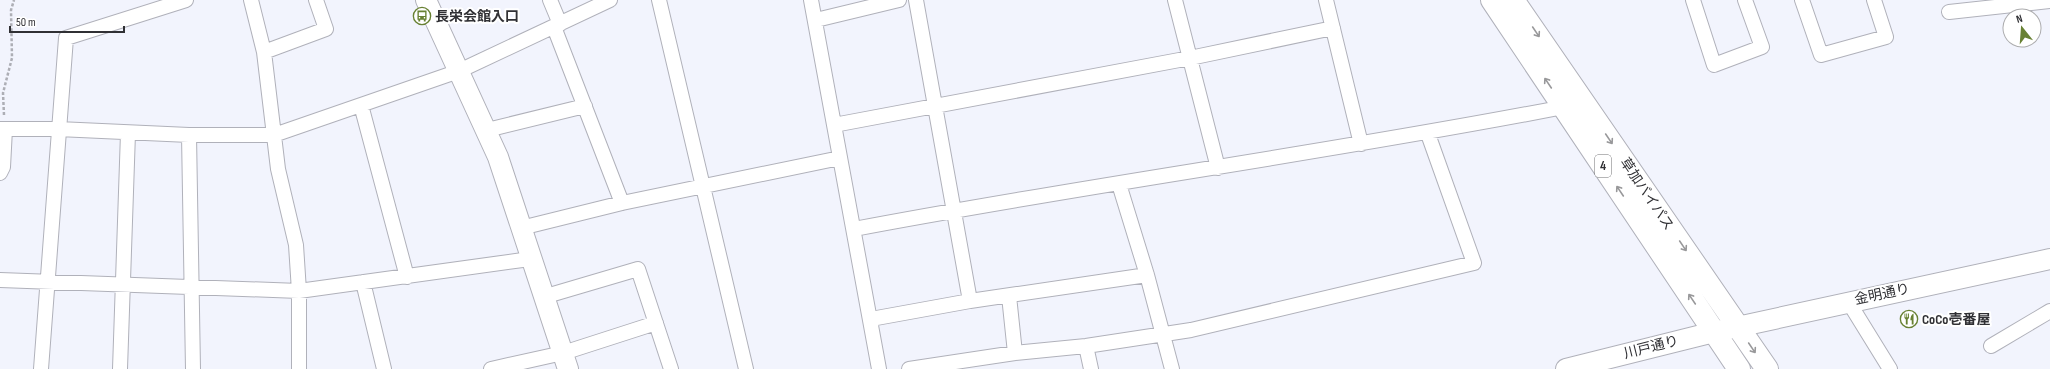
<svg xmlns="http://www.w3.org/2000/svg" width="2050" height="369" viewBox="0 0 2050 369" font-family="'Sofia Sans Condensed','Noto Sans JP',sans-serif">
	<rect width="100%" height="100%" fill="#f2f4fd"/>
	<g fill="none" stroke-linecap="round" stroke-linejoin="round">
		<defs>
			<path id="street" d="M251,0L264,52L278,169L296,245L299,291V369
				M550,0L560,24
				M659,0L746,369
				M811,0L879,369
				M916,0L970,301
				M1175,0L1218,168
				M1326,0L1361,144
				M1693,0L1714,65L1762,47L1745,0
				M1802,0L1821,55L1886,37L1874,0
				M1949,12L2050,1
				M816,20L899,0
				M554,27L622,203
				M264,52L326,29L316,0
				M361,105L407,277
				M834,125L1190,58L1333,28
				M0,129H58L189,135H274L459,71L610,0
				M487,130L585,106
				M189,135L193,369
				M0,173L3,167L5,129
				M1119,184L1147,275L1172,369
				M521,228L622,203L840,158
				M854,229C1090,184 1328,153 1564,107
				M0,280L299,291L530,259
				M363,282L384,369
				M1009,296L1015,353
				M543,297L638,269L671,369
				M1848,301L1890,369
				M871,319L970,301L1147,275
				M1086,346L1091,369
				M1991,346L2050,311
				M41,369L66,38L186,0
				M120,369L128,133
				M491,369L563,353L656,323
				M909,369L1015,353L1086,346L1191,330L1474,263L1428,134"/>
			<path id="secondary" d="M426,0L498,157L568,369
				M1566,369L1714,332L2050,259"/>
			<path id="highway" d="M1492,0L1739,369
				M1513,0L1767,369"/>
		</defs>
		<use href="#street" stroke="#b0b1ba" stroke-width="16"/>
		<use href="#secondary" stroke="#b0b1ba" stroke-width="22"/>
		<use href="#highway" stroke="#b0b1ba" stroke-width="24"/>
		<path stroke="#adaeb5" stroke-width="2.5" stroke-dasharray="3 2" stroke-linecap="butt" d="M4,115L3,93L12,58L11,10L14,0"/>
		<use href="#street" stroke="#fff" stroke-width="14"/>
		<use href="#secondary" stroke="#fff" stroke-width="20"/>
		<use href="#highway" stroke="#fff" stroke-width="22"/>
	</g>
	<defs><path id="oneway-shaft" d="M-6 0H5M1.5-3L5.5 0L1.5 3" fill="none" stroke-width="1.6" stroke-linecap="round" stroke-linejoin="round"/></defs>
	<g stroke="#98989a">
		<use href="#oneway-shaft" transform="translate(1536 32) rotate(56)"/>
		<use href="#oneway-shaft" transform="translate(1548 83) rotate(-124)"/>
		<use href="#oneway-shaft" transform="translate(1609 139) rotate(56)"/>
		<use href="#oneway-shaft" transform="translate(1620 191) rotate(-124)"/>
		<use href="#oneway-shaft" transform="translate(1683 246) rotate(56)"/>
		<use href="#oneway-shaft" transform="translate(1692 299) rotate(-124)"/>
		<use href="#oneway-shaft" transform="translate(1752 348) rotate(56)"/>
	</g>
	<defs>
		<symbol id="bus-ring" viewBox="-11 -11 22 22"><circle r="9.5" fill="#fff" stroke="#688133" stroke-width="1.5"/><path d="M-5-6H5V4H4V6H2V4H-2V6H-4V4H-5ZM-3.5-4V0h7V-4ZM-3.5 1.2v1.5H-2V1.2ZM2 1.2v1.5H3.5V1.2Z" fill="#688133"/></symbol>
		<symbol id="restaurant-ring" viewBox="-11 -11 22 22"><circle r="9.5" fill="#fff" stroke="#688133" stroke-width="1.5"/><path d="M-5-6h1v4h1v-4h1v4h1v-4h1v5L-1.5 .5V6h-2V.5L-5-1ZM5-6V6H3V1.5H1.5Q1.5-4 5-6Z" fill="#688133"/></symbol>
	</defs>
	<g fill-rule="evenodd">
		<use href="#bus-ring" x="412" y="6" width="20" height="20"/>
		<use href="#restaurant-ring" x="1899" y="309" width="20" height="20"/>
	</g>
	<g text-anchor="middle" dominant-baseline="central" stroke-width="4" stroke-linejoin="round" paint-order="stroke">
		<rect fill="#fff" stroke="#6e6e71" stroke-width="1" x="1595" y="155" width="16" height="22" rx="3"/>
		<g font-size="13" font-weight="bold" fill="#303034">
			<text x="1603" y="166">4</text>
		</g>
		<g font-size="14" font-weight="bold" fill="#303034" stroke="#fff" text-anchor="start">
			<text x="435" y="16">長栄会館入口</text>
			<text x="1922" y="319">CoCo壱番屋</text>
		</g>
		<g font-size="14" fill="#303034" stroke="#fff">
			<text transform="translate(1647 194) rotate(56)">草加バイパス</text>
			<text transform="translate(1882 294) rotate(-12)">金明通り</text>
			<text transform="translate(1651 347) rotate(-14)">川戸通り</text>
		</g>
	</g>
	<g transform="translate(2022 28) rotate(343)"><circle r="19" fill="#ffffff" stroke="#acacae"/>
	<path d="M0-3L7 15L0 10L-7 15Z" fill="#688133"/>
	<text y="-6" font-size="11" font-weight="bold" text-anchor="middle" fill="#303034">N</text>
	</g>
	<path d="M10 26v6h114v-6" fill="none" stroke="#303034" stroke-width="2"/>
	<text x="16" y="26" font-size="12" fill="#303034" stroke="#ffffff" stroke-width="3" paint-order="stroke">50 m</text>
</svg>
